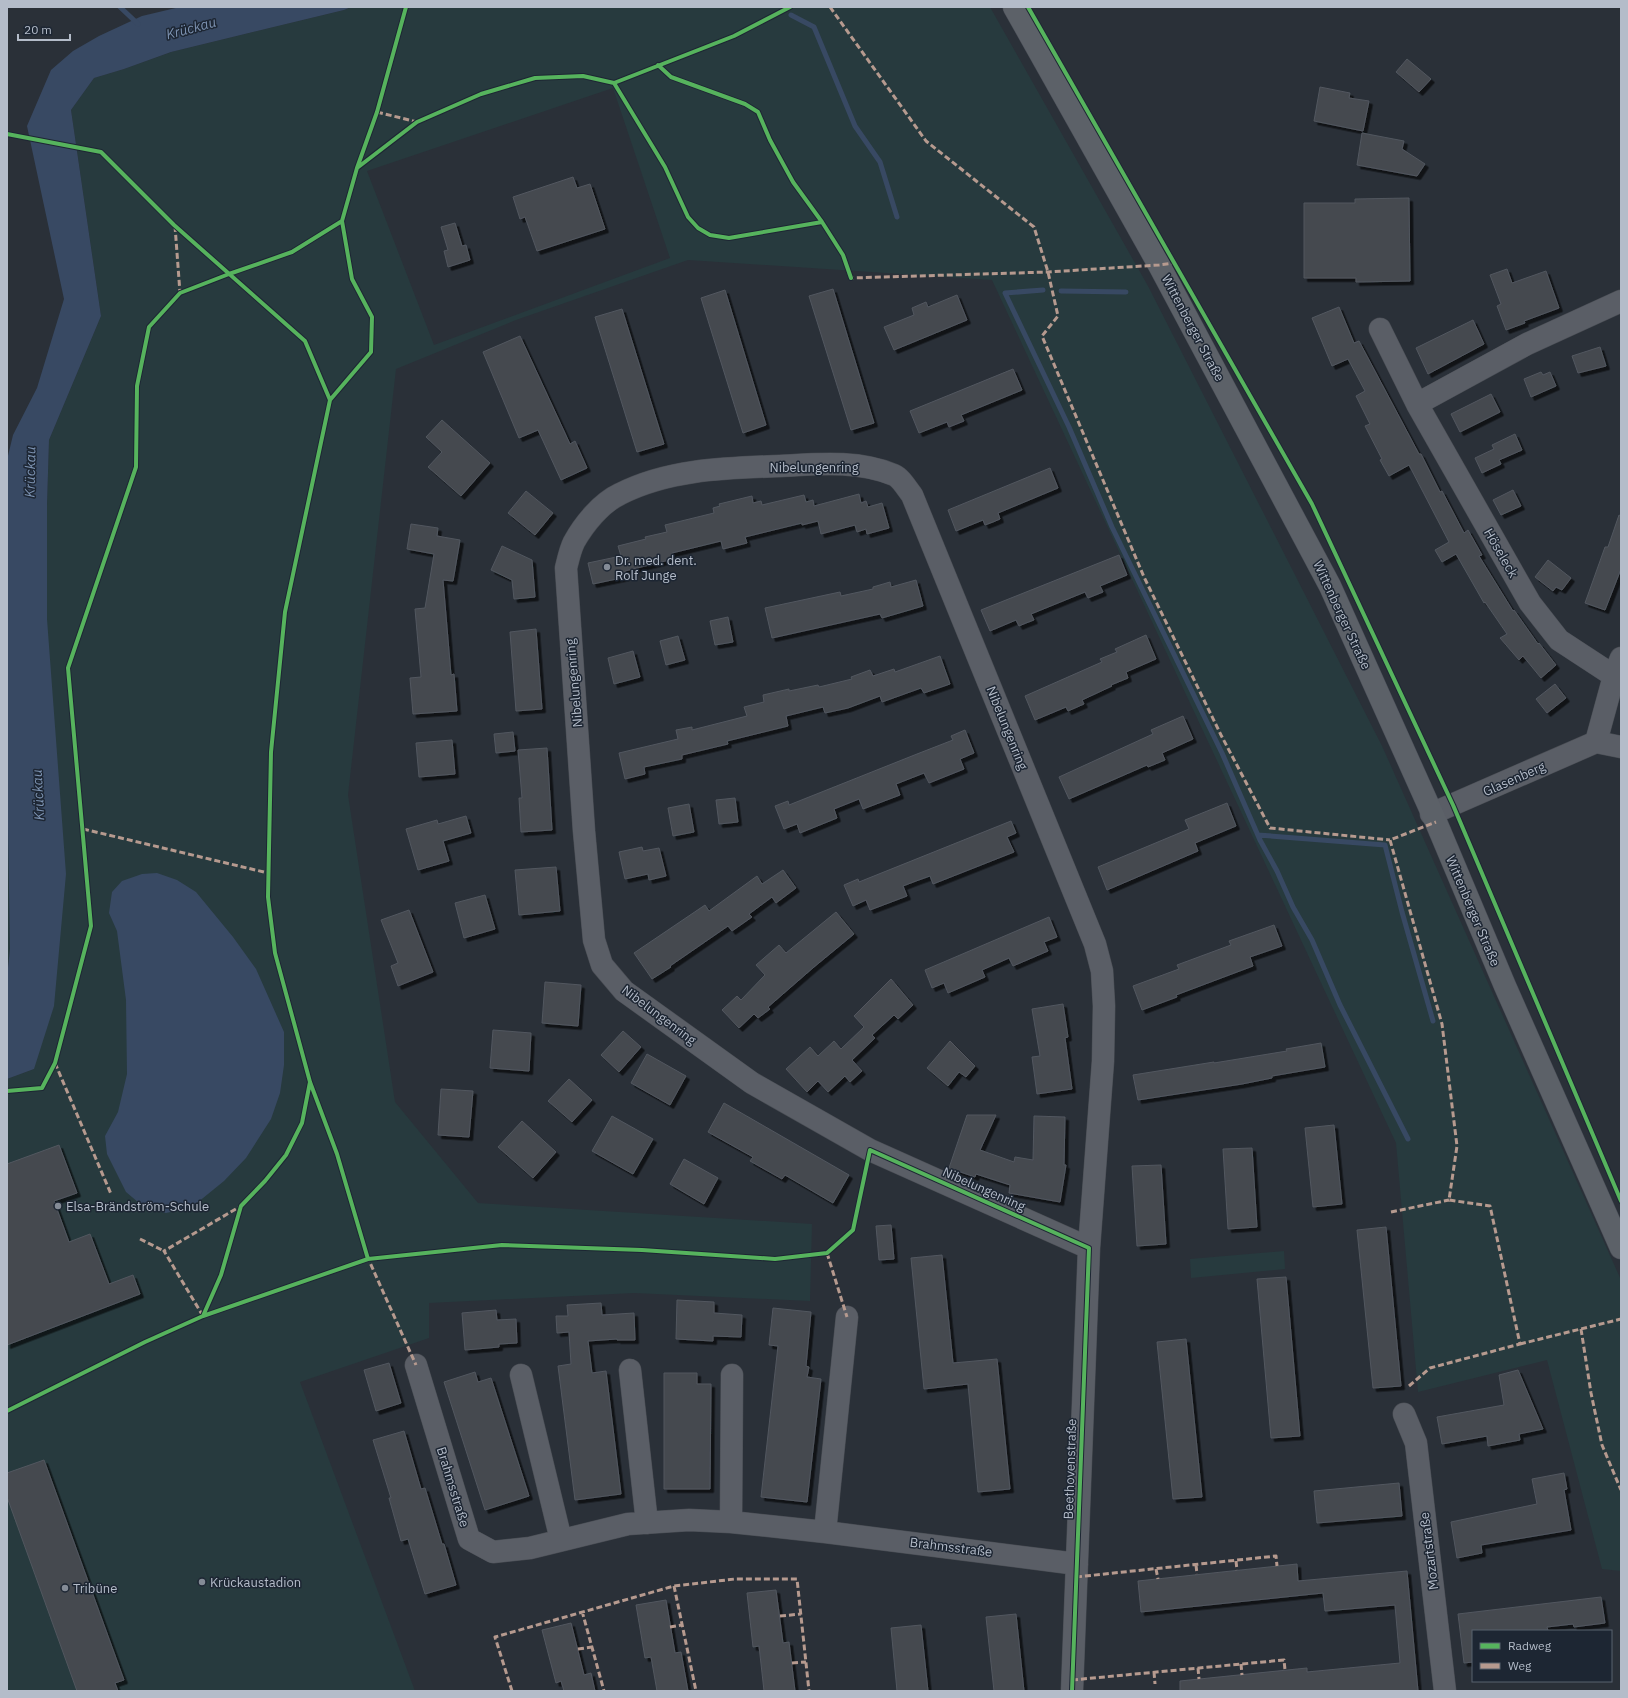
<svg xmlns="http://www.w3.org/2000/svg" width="1628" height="1698" viewBox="0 0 1628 1698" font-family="'IBM Plex Sans',sans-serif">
	<defs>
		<filter id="shadow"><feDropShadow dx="3.5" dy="3.5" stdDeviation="0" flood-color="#0009"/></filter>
	</defs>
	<rect width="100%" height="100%" fill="#2a3038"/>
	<path fill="#273a3e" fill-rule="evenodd" d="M351,7H990L1148,286L1382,746L1621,1280V1571L1602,1569L1547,1360L1418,1392L1396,1143L992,280L688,260L516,320L396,369L348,795L395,1102L478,1203L812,1224L810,1301L634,1293L429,1303V1338L300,1382L415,1691H7V1079L34,1069L47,619V505L49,440L101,316L71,110L94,78L124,69L171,52L344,10ZM613,88L670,258L434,345L367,171Z
		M7,819L9,820L10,949L7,977Z
		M1284,1251L1285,1269L1191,1278L1190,1259Z"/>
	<path fill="#384963" d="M180,7H351L344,10L171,52L124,69L94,78L71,110L101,316L49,440L47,505V619L66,874L54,1006L34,1069L7,1079V977L10,949L7,767V460L13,435L37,388L64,299L27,126L51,70L73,51L99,36L142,16Z
		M157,873L177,880L196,892L233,937L256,969L284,1032V1065L280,1093L271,1119L246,1158L224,1181L192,1207L166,1213L145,1208L126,1192L107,1154L105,1136L118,1112L127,1074L126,1000L117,931L109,913L112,892L122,881L142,874Z"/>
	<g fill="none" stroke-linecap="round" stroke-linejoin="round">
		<path stroke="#384963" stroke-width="5" d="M120,7L138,24
			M791,15L814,27L855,126L880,162L897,217
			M1043,290L1005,293L1069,427L1112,527L1222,753L1260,840L1277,871L1293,907L1312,940L1340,1005L1408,1139
			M1061,291L1126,292
			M1258,835L1385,845L1402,912L1433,1021"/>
	</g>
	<path fill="#444950" stroke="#52575f" filter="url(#shadow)" d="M1407,59L1431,79L1419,92L1396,72Z
		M1320,87L1350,93L1349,98L1369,101L1363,131L1314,121Z
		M1362,133L1404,141L1402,149L1425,164L1417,176L1357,165Z
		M573,177L577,188L590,184L605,229L537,251L525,217L520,219L513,197Z
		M1409,198L1410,281L1356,282V278H1304V203H1355V199Z
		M455,223L462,246L466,245L470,260L448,267L444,251L448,250L441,227Z
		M1507,269L1512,283L1546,271L1559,308L1524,321L1525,323L1506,330L1497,306L1501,304L1490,275Z
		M833,289L874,423L851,430L809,296Z
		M725,290L766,425L743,433L701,298Z
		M957,295L967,320L894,350L884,327L914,315L912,308L926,302L928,307Z
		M1339,307L1354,343L1359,341L1419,454H1421L1440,492L1442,491L1464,533L1468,530L1482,555L1479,556L1513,611L1514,610L1538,644L1539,643L1556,665L1541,678L1523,656L1519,660L1500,638L1507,634L1485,602L1484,603L1456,554L1442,562L1435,550L1449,542L1409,465L1389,476L1380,460L1382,459L1365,426L1370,424L1356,396L1365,391L1348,359L1332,366L1312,318Z
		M622,309L664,444L637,452L595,317Z
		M1473,320L1484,344L1428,374L1416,348Z
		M520,336L570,444L575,441L587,468L561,480L538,430L519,438L483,352Z
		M1600,347L1606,366L1578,373L1572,356Z
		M1013,369L1022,390L961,415L964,421L949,427L947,422L919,433L910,411Z
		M1541,372L1543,375L1550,372L1556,386L1531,397L1524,379Z
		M1491,394L1500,412L1460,432L1451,414Z
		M442,420L490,463L461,496L428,467L442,452L426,437Z
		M1515,434L1522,450L1499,460L1501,464L1482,473L1475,458L1494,449L1492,445Z
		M1050,468L1058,488L998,513L1000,519L993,522L985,525L983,520L956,531L948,510Z
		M1513,490L1521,506L1501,515L1493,500Z
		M526,491L553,513L535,535L508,513Z
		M859,494L861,503L866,501L868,507L882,503L889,528L867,534L866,529L857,532L855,525L821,534L818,521L802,525V523L745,537L747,543L723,549L721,541L672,553L673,559L625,571L626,577L593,584L588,563L621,556L618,546L646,539L645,537L667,532L665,525L714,513L713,508L720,506L719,504L752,496L753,503L761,501L762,505L804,495L806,502L813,500L814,506Z
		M1619,515L1621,516V569L1605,610L1585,603L1605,547H1608Z
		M411,524L438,528L437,536L460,540L453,581L443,580L451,675L454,674L457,711L413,714L410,678L421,677L415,609L425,608L434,554L407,549Z
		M502,546L532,560L535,597L514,599L512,580L491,570Z
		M1119,555L1127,575L1100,586L1103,592L1088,598L1085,592L1031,614L1034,620L1026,623L1019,626L1016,620L990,631L981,610Z
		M1548,560L1571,578L1562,590L1556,587L1553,591L1535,577Z
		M916,580L923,606L882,618L880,614L772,638L765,608L840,592L841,596L873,589V587L890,582L891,587Z
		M728,617L733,642L715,645L710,621Z
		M536,629L542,709L516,711L510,632Z
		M1146,635L1156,659L1126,672L1128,678L1111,685L1112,686L1082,700L1084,704L1068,711L1066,707L1035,720L1025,696L1102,662L1100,659L1117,652L1115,649Z
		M678,636L685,660L666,665L660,641Z
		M633,651L640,677L614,684L608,658Z
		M940,656L950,684L924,693L921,688L882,702L880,696L848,708L825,713L823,707L786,716L788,726L727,741L728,744L682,755V759L644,767L645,774L625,779L619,753L678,739L676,730L692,727V730L747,716L744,707L764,702L763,695L789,689V691L818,685L819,687L852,679L851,677L870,670L873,676L894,669L895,672Z
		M1555,684L1566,698L1547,713L1536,699Z
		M1183,716L1193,739L1162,753L1165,760L1148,767L1147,765L1069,799L1059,777L1153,734L1151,730Z
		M965,730L974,753L960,759L964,769L929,783L924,773L896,784L900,795L863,809L859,799L834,809L837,818L800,833L797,824L784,829L775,806L788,801L789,805L917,754L953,740L951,736Z
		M513,732L515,751L496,753L494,734Z
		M452,740L455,774L419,777L416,743Z
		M547,748L552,830L521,832L519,798H522L518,750Z
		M735,798L738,822L719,824L716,800Z
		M1227,803L1236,826L1195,843L1198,851L1107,890L1098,867L1189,829L1185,820Z
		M689,804L694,832L673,836L668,808Z
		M466,816L471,833L443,841L449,861L418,870L406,829L437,820L438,824Z
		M1011,821L1016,833L1007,837L1014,852L933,884L930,876L916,881L903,886L907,896L870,910L866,900L853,906L844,885L858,879L859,882Z
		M642,847L643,851L659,848L666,876L649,880L648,874L625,879L619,852Z
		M556,867L560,911L519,915L515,870Z
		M783,870L796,888L776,903L772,897L749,914L752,917L732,931L728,926L670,966L671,967L652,979L634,953L705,905L709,911L757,876L762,884Z
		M485,895L495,929L464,938L455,903Z
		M409,910L433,972L398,986L391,966L398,963L381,920Z
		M836,912L854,934L814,967L768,1007L770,1009L758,1018L754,1014L739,1028L722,1010L737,996L741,1000L765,975L756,965L779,945L786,953Z
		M1049,917L1057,937L1044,942L1048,951L1013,966L1009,958L982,970L985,977L948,993L944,983L932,988L925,970Z
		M1274,925L1282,946L1250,957L1253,966L1176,995L1177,997L1142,1010L1133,986L1179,969L1177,965L1231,945L1229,941Z
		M891,979L913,1005L898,1019L894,1015L872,1035L875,1038L852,1060L862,1071L850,1082L845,1076L828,1092L818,1081L807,1092L786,1069L810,1047L818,1056L834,1041L841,1049L864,1027L854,1016Z
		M545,982L581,985L578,1026L542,1023Z
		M1063,1004L1068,1037L1065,1038L1072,1089L1037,1094L1032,1057L1040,1056L1032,1009Z
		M493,1030L531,1033L529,1071L490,1068Z
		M623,1031L641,1047L619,1072L601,1055Z
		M950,1041L975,1066L966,1077L959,1072L948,1086L927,1068Z
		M1321,1043L1325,1067L1272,1076V1078L1242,1084L1138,1100L1133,1075L1214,1062V1063L1287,1051L1286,1049Z
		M647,1054L686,1076L670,1105L631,1083Z
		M569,1079L592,1100L572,1122L548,1101Z
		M441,1089L473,1091L469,1137L438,1135Z
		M724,1103L849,1175L833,1203L785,1175L782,1179L750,1161L753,1157L708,1132Z
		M967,1115H996L980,1150L1014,1162L1015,1157L1033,1160L1034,1116L1065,1117L1064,1165H1066L1060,1202L1009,1193L1010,1185L976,1174L975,1177L949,1168Z
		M612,1116L653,1139L633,1174L592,1151Z
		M522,1121L556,1152L533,1178L498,1147Z
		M1334,1125L1342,1204L1313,1207L1305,1128Z
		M59,1145L77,1193L54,1201L69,1242L90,1234L109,1284L133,1275L140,1294L7,1345V1164Z
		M1252,1148L1257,1227L1228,1229L1223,1149Z
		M684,1159L718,1178L704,1204L670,1184Z
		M1161,1165L1166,1244L1137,1246L1132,1166Z
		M891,1225L894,1259L879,1260L876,1226Z
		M1386,1227L1401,1386L1373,1388L1357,1230Z
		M942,1255L953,1363L997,1359L1010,1489L978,1492L968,1384L924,1389L911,1258Z
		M1286,1277L1300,1436L1271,1438L1257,1279Z
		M677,1300L714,1302V1313L742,1315L741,1337L713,1336V1341L676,1339Z
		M601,1303L602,1315L634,1313L635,1340H617V1339L588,1341L592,1373L606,1371L621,1494L575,1500L558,1366L571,1364L569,1332L557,1333L556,1316H568L567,1305Z
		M773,1308L811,1312L806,1366L809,1367L807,1377L821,1379L807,1502L761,1497L778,1346L769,1345Z
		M496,1310L497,1320L516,1319L517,1343L499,1344V1347L465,1350L462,1313Z
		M1186,1339L1202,1497L1173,1499L1157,1342Z
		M389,1363L401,1403L376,1411L364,1370Z
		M1518,1370L1543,1429L1519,1434L1520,1440L1488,1446L1487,1436L1442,1444L1437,1417L1504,1405L1499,1375Z
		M475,1372L478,1382L491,1378L529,1496L485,1510L444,1382Z
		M664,1373H697V1384H711L710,1489H664Z
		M404,1431L421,1489L425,1488L442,1544H444L456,1585L425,1594L408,1539L401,1541L389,1498H391L373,1440Z
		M44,1460L124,1680L115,1683L118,1691H77L7,1497V1473Z
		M1564,1473L1567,1489L1564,1490L1571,1530L1481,1545L1482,1553L1457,1558L1451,1522L1537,1504L1532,1479Z
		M1399,1483L1402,1516L1317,1523L1314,1491Z
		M1297,1564L1298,1581L1407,1571L1418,1691H1180V1681L1307,1668V1672L1400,1663L1395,1605L1325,1611L1323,1593L1141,1612L1138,1581Z
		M776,1590L783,1643L789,1642L795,1691H764L759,1646L753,1647L747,1593Z
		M1601,1597L1605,1623L1574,1627L1573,1624L1547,1627L1548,1631H1473V1662L1464,1663L1458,1614Z
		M666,1600L675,1653L681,1652L688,1691H657L651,1657L645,1658L636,1605Z
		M1016,1614L1024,1691H994L986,1617Z
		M571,1623L584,1675L591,1673L595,1691H564L561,1681L556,1683L542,1630Z
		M921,1625L928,1691H897L891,1628Z"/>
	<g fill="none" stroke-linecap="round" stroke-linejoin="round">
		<defs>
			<path id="minor" d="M1380,329L1417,404L1530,603L1559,640L1614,676
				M1417,404L1527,344L1621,301
				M1596,742L1614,676L1621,658
				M1431,814L1596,742L1621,747
				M416,1365L469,1539L493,1552L530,1548L628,1524L689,1520L731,1522L825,1532L1077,1564
				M630,1370L647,1523
				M521,1375L561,1540
				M1404,1414L1416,1443L1445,1691
				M731,1522L732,1375
				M825,1532L847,1317
				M1072,1691L1089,1248L1103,1061L1104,1006L1102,971L1095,944L912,495C907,489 901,478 894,475C858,460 818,464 780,466C726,468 669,469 620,494C601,503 584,524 574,542C570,550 568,560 566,568L584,831L594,940L602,965L624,991L752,1083L870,1150L1089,1248"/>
			<path id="major" d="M1014,7L1159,265L1330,586L1436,822L1505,986L1621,1248"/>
		</defs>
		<use href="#minor" stroke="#484c53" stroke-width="23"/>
		<use href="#major" stroke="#484c55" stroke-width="23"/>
		<use href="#minor" stroke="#5a5e66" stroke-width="22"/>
		<use href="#major" stroke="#5c6168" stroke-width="22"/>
		<path stroke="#b69a8f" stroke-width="3" stroke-dasharray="6 3" stroke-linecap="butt" d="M830,7L926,141L1034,227L1048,272L1058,316L1042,336L1144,577L1221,735L1270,828L1390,840
			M377,112L417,122
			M175,226L180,293
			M850,275L851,278L1048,272L1159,265L1174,263
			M83,829L268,873
			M55,1063L111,1194
			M1391,1212L1449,1200
			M140,1239L164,1251
			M827,1253L847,1317
			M367,1256L416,1365
			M203,1316L164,1251L241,1206
			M1581,1329L1591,1393L1602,1445L1621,1490
			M1520,1344L1621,1319
			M1409,1386L1430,1368L1520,1344L1490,1206L1449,1200L1457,1146L1442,1024L1390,840L1436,822
			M1236,1561L1237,1570
			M1196,1565L1197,1574
			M1156,1569L1158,1579
			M1076,1577L1276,1556L1277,1566
			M674,1586L696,1691
			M582,1611L604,1691
			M780,1616L801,1614
			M670,1627L682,1625
			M578,1649L592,1647
			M792,1663L806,1662
			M1241,1664L1242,1675
			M1198,1668L1199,1679
			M1154,1672L1155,1684
			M1072,1680L1284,1660L1285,1670
			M512,1691L495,1637L674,1586L735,1579H797L809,1691"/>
		<defs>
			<path id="cycleway" d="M1028,7L1312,504L1453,805L1621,1201
				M658,65L671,77L745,104L758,112L770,140L793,182L822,222
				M614,83L665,167L688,217L698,228L710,235L729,238L822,222L843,255L851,278
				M7,134L101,152L174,225L305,341L330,400
				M357,168L417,122L481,94L535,78L583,76L614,83L734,36L790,7
				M7,1091L42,1088L55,1063L91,926L68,668L136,467L137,386L149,327L180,293L229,274L292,252L342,221
				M368,1259L337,1154L310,1082L275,953L268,897L271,752L285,612L330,400L371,352L372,317L352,279L342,221L357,168L377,112L406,7
				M203,1316L221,1275L241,1206L265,1181L286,1155L302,1123L310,1082
				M7,1411L145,1342L203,1316L368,1259L502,1245L642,1250L775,1259L827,1253L853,1230L870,1150L1089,1248L1072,1691"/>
		</defs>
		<use href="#cycleway" stroke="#1d2633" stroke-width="6"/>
		<use href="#cycleway" stroke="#56b35d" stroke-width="4"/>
	</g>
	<g fill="#848b96" stroke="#1d2633" stroke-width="1.5">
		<circle cx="607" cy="567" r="4"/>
		<circle cx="58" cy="1206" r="4"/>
		<circle cx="202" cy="1582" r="4"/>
		<circle cx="65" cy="1588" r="4"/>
	</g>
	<g text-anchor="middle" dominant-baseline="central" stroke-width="3" stroke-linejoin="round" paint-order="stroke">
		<g font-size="13" fill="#b4bcc9" stroke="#1d2633">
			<text transform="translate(1193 328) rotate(62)">Wittenberger Straße</text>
			<text x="814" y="467">Nibelungenring</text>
			<text transform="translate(1501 553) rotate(60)">Höseleck</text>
			<text transform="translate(1342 615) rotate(65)">Wittenberger Straße</text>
			<text transform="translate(574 683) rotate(-95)">Nibelungenring</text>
			<text transform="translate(1007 728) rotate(68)">Nibelungenring</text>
			<text transform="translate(1514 779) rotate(-24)">Glasenberg</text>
			<text transform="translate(1473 911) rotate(67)">Wittenberger Straße</text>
			<text transform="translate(659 1015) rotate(37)">Nibelungenring</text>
			<text transform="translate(984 1189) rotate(24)">Nibelungenring</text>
			<text transform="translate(1070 1469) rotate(-88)">Beethovenstraße</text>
			<text transform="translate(453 1487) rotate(73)">Brahmsstraße</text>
			<text transform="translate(951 1547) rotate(7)">Brahmsstraße</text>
			<text transform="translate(1429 1551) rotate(-97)">Mozartstraße</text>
		</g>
		<g font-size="13" fill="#b4bcc9" stroke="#1d2633" text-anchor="start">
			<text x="615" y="560">Dr. med. dent.<tspan x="615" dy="15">Rolf Junge</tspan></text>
			<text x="66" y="1206">Elsa-Brändström-Schule</text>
			<text x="210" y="1582">Krückaustadion</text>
			<text x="73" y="1588">Tribüne</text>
		</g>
		<g font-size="14" font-style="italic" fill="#7c92b1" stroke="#1d2633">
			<text transform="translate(191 28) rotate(-15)">Krückau</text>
			<text transform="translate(30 472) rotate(-89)">Krückau</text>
			<text transform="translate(38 795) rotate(-93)">Krückau</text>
		</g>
	</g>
	<rect width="1628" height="1698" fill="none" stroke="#b4bcc9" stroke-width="16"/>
	<rect x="1472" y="1630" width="140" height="52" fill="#1d2633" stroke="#59626f"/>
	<rect x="1480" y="1643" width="20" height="6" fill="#56b35d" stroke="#59626f"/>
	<text x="1508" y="1650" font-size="12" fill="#b4bcc9">Radweg</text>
	<rect x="1480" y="1663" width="20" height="6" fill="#b69a8f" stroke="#59626f"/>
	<text x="1508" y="1670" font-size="12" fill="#b4bcc9">Weg</text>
	<path d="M18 34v6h52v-6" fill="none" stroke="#b4bcc9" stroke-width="2"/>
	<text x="24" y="34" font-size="12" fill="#b4bcc9" stroke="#1d2633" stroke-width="3" paint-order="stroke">20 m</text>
</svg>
